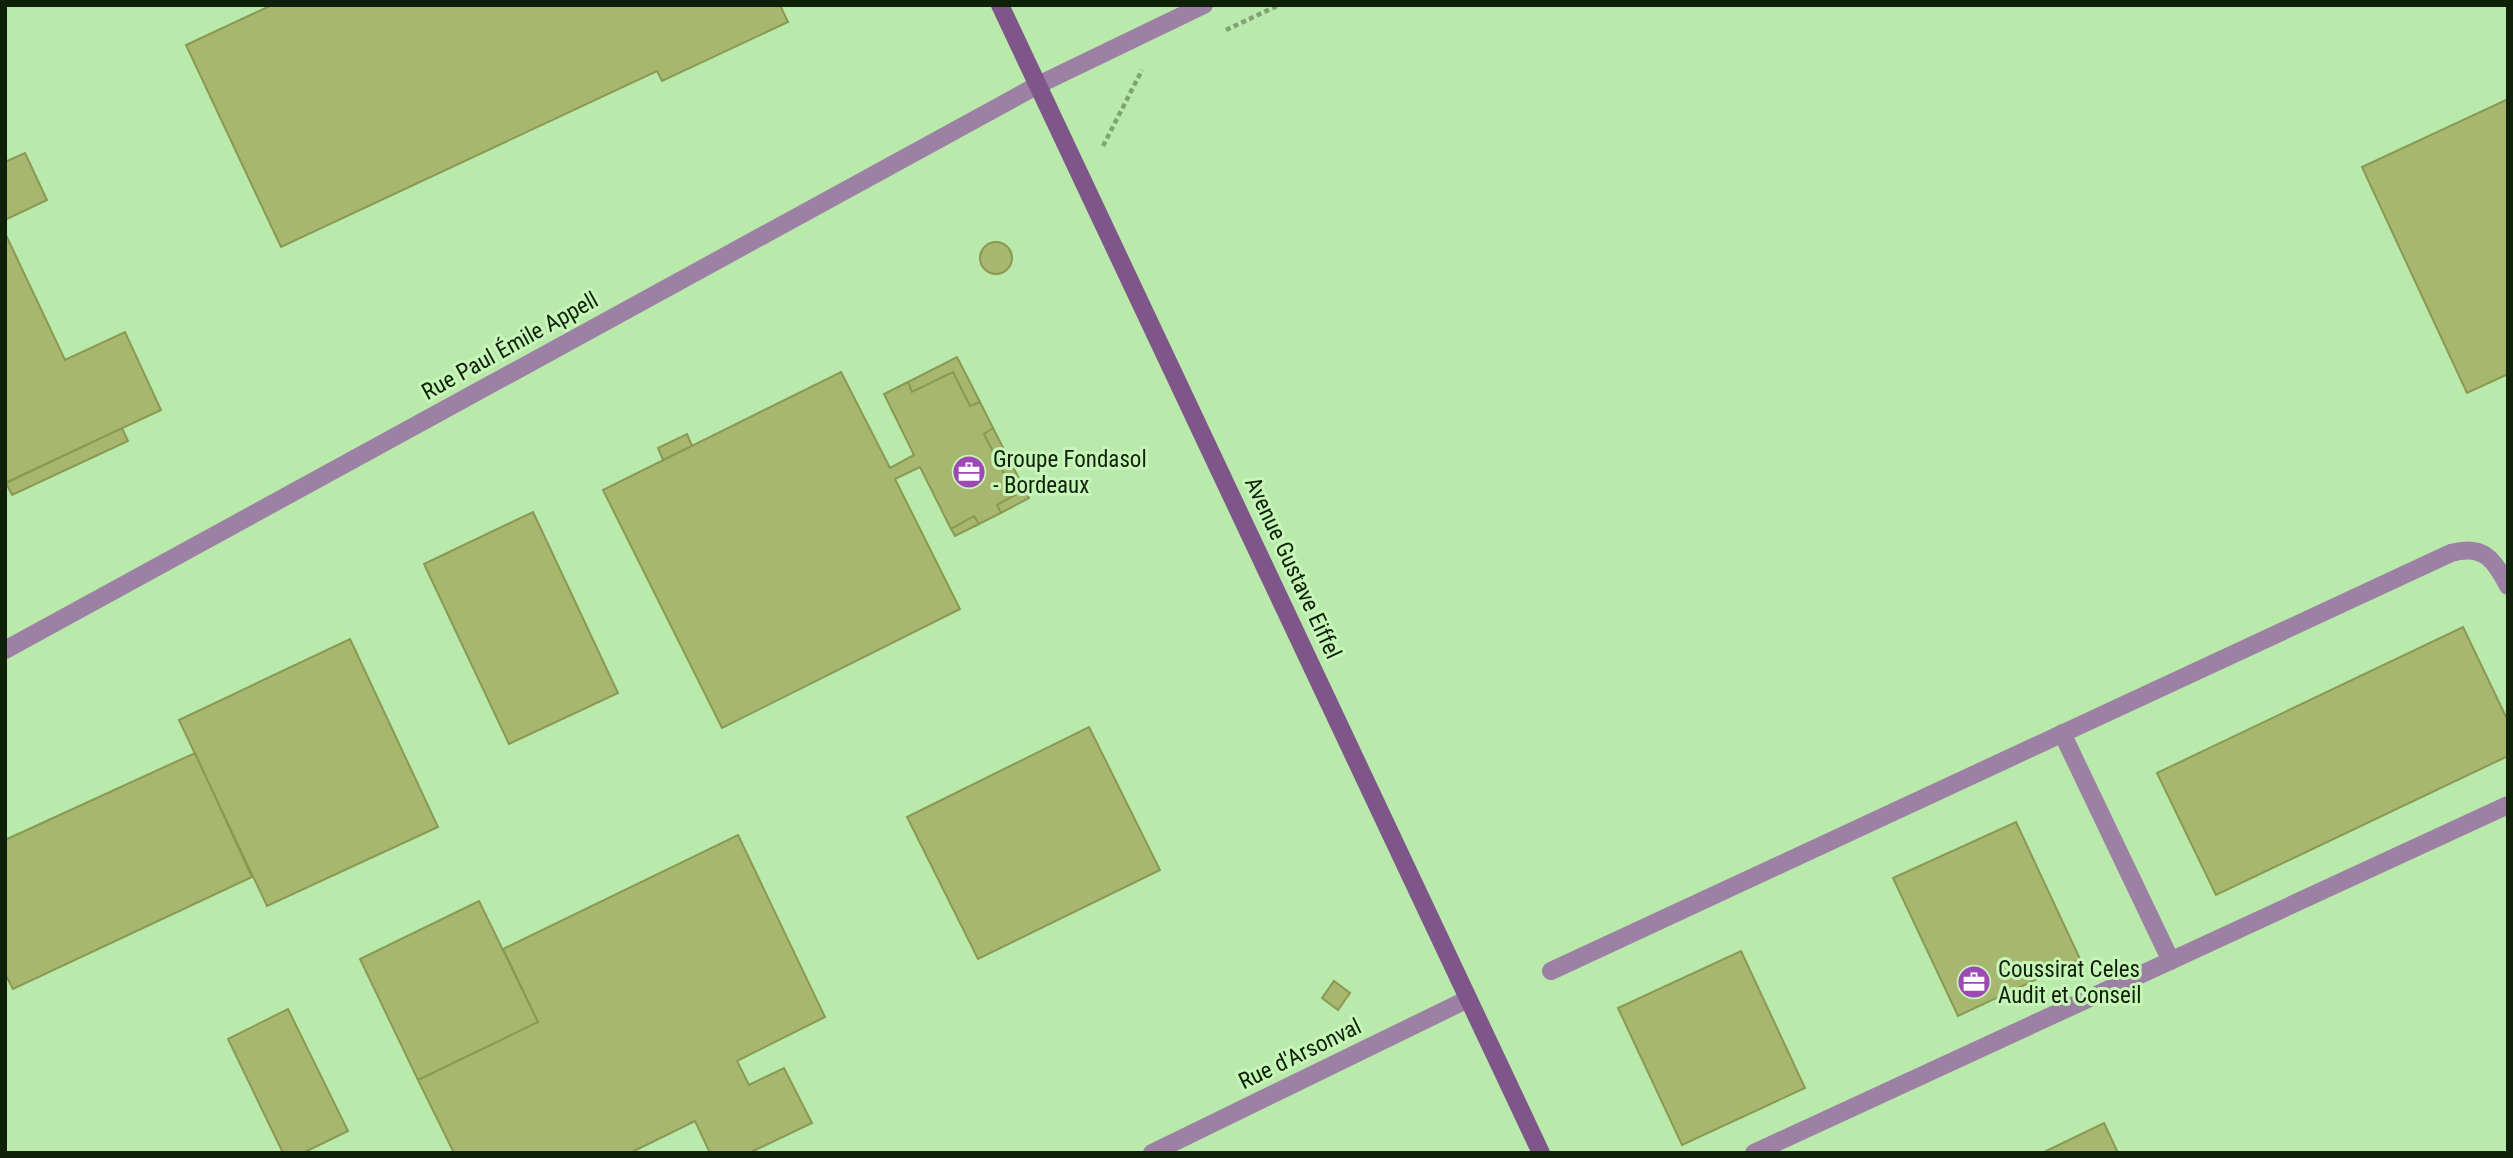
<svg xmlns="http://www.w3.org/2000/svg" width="2513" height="1158" viewBox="0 0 2513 1158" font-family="'Roboto Condensed',sans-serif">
	<rect width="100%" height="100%" fill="#bae9ac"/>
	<path fill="#a8b770" stroke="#8a9952" stroke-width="2" d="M272,5H780L788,22L662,81L657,71L281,247L186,45Z
		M2508,99V374L2467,393L2362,167Z
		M25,153L47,200L5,220V162Z
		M5,233L65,360L125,332L161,410L5,483Z
		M980 258a16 16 0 1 1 32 0a16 16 0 1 1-32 0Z
		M957,357L980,402L970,406L953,372L912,392L908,382Z
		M841,372L890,468L914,455L884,394L908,382L912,392L953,372L970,406L980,402L993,428L984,434L1015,495L997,505L1001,513L979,524L974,516L951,529L920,467L895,479L960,609L722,728L603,490Z
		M122,428L128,441L12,495L6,483Z
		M993,428L1029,498L1001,513L997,505L1015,495L984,434Z
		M687,434L692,446L663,460L658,448Z
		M533,512L618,693L509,744L424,564Z
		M974,516L979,524L955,536L951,529Z
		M2463,627L2508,721V756L2216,895L2157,773Z
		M350,639L438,827L267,906L179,720Z
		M1089,727L1160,870L978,959L907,817Z
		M195,753L252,877L13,989L5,974V840Z
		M2016,822L2080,959L1958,1016L1893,878Z
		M738,835L825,1017L737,1061L749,1085L784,1068L812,1123L749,1153H710L695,1121L630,1153H454L418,1080L538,1022L503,949Z
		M479,901L538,1022L418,1080L360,959Z
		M1741,951L1805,1088L1682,1145L1618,1008Z
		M1334,981L1350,993L1338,1010L1322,998Z
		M288,1009L348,1131L303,1153H283L228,1039Z
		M2104,1123L2118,1153H2042Z"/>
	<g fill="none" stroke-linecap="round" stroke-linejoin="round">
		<path stroke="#7fa474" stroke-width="4.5" stroke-dasharray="5 3.5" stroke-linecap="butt" d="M1226,30L1279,5
			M1103,146L1142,70"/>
		<path stroke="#9d81a5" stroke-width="18" d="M2062,733L2171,961
			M1551,971L2451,553C2483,544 2494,559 2508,586
			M1754,1153L2508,805"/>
		<path stroke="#9d81a5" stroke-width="18" d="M5,650L1038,85L1204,5
			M1152,1153L1468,999"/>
		<path stroke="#7f568a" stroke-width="18" d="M1000,5L1541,1153"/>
	</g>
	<defs>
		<symbol id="office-disc" viewBox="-11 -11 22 22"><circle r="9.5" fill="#9e48b5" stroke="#c7f7b8"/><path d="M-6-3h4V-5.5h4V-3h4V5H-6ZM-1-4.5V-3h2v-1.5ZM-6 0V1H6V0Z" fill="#fff"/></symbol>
	</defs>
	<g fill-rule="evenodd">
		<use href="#office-disc" x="950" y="453" width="38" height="38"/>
		<use href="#office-disc" x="1955" y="963" width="38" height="38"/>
	</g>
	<g text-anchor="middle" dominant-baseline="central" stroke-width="6" stroke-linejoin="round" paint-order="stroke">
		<g font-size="23" fill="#10210a" stroke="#c7f7b8">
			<text transform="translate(510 346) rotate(-29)">Rue Paul Émile Appell</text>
			<text transform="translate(1293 568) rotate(65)">Avenue Gustave Eiffel</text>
			<text transform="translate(1300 1054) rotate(-26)">Rue d'Arsonval</text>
		</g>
		<g font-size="23" fill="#10210a" stroke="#c7f7b8" text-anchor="start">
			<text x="993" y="459">Groupe Fondasol<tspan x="993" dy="26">- Bordeaux</tspan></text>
			<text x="1998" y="969">Coussirat Celes<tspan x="1998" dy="26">Audit et Conseil</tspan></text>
		</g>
	</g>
	<rect width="2513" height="1158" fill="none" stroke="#10210a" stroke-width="14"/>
</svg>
